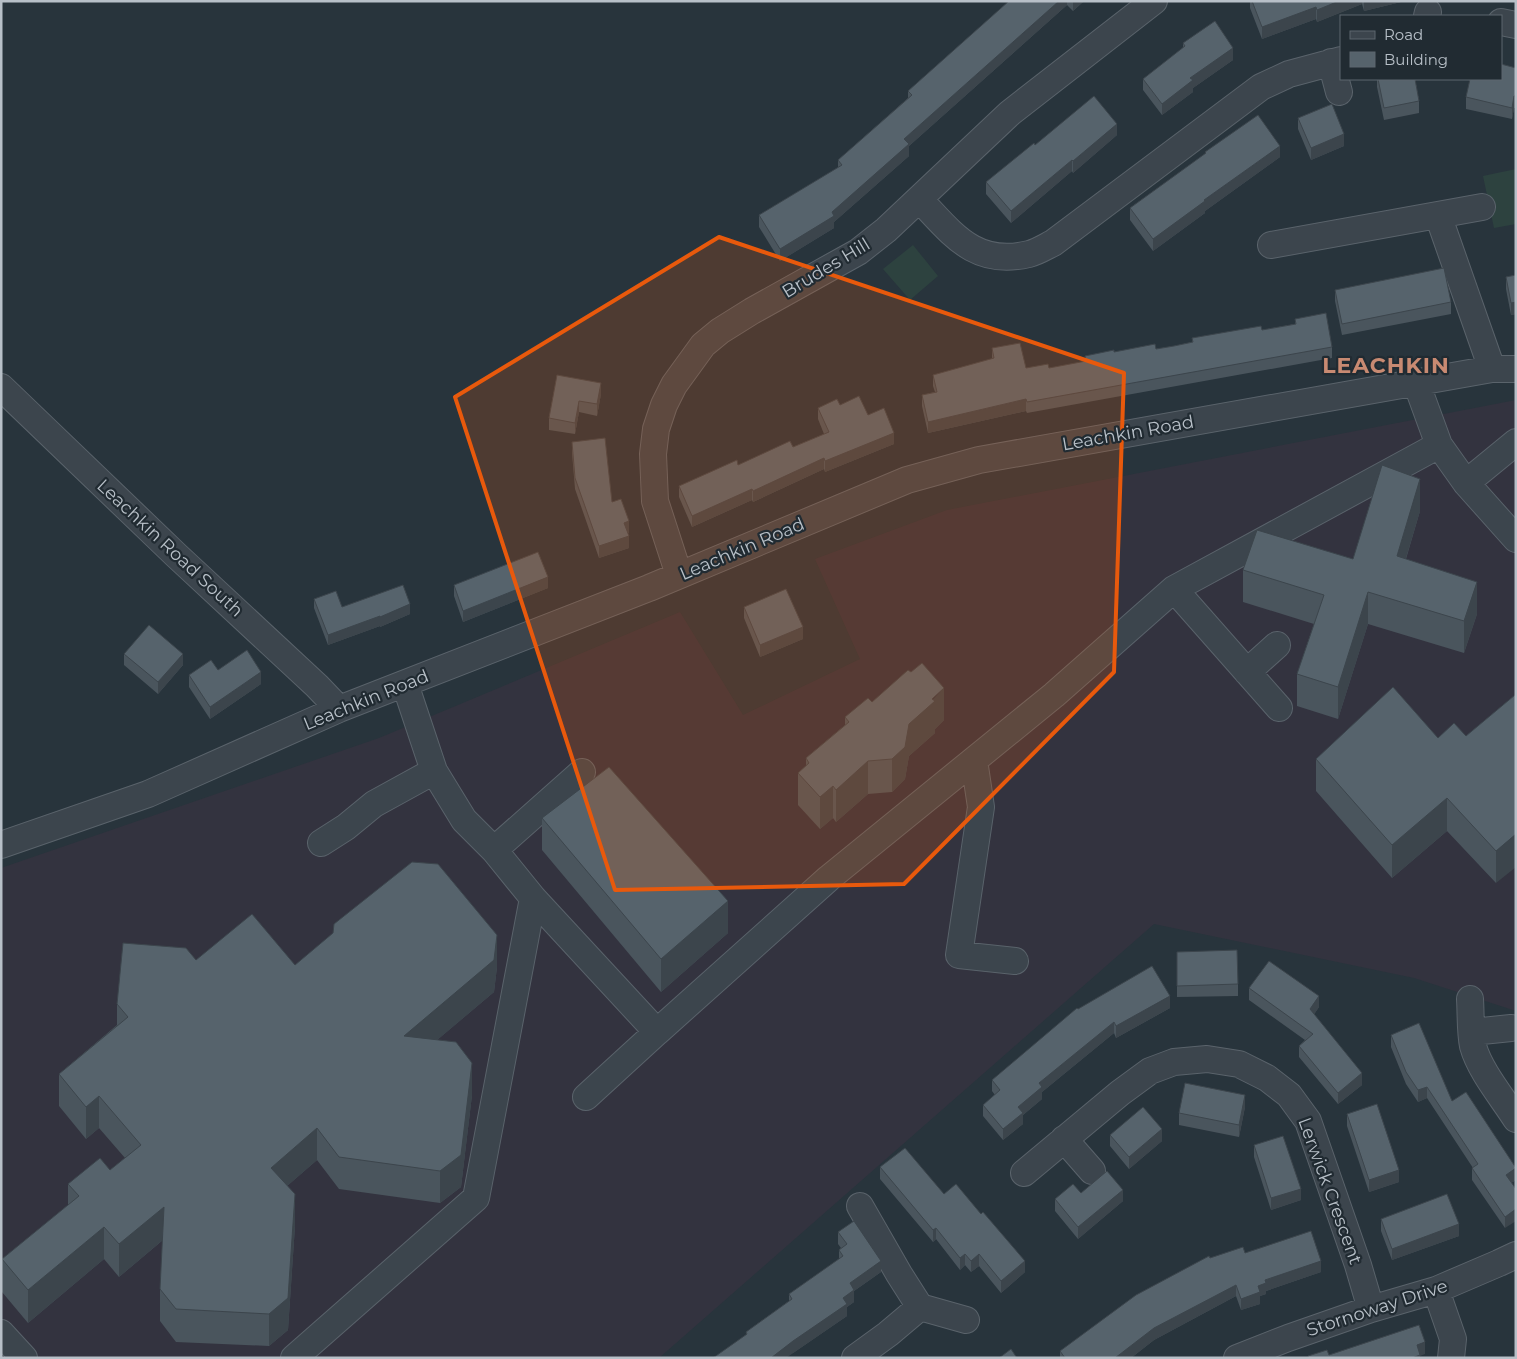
<svg xmlns="http://www.w3.org/2000/svg" width="1517" height="1359" viewBox="0 0 1517 1359" font-family="Montserrat,sans-serif">
	<rect width="100%" height="100%" fill="#28343c"/>
	<path fill="#33333f" d="M1516,400V1011L1414,978L1154,924L659,1358H1V868L379,738L680,612L743,715L860,659L815,559L947,510Z"/>
	<path fill="#2d423f" d="M1516,169V224L1494,228L1483,176Z
		M913,245L938,276L910,300L883,269Z"/>
	<g fill="none" stroke-linecap="round" stroke-linejoin="round">
		<defs>
			<path id="minor" d="M1427,16L1428,12
				M1501,22L1516,25
				M1331,62L1339,92
				M919,199C952,233 974,267 1029,254C1037,252 1045,247 1053,243L1261,87L1289,74L1341,60
				M1438,215L1492,369
				M1271,245L1482,207
				M1416,382L1439,445L1466,483L1516,539
				M1,387L176,555L317,686L339,709
				M1466,483L1516,442
				M679,575L655,501L653,454L656,429L664,405L674,385L703,345L720,331L752,311L858,252L886,230L1010,113L1154,1
				M1174,589L1279,708
				M1247,672L1277,645
				M405,684L434,771L464,820L494,850L533,898L657,1032L829,878L1054,695L1174,589L1439,445
				M974,760L981,807L959,955L1015,961
				M321,843L346,827L374,804L434,771
				M1,845L148,794L339,709L649,588L907,480L979,460L1492,369H1516
				M494,850L582,772
				M1470,999C1471,1014 1470,1031 1473,1046C1480,1071 1502,1097 1516,1119
				M1472,1032L1511,1028
				M586,1097L657,1032
				M1064,1139L1092,1171
				M1024,1173L1120,1093L1150,1071L1174,1062L1207,1059L1239,1064L1267,1078L1289,1095L1308,1121L1358,1265L1371,1309
				M1436,1290L1453,1339L1451,1358
				M920,1307L966,1320
				M1,1333L24,1358
				M294,1358L476,1198L533,898
				M855,1358L888,1334L920,1307L899,1274L860,1206
				M1237,1358L1288,1338L1371,1309L1436,1290L1499,1263L1516,1255"/>
		</defs>
		<use href="#minor" stroke="#5a636b" stroke-width="28"/>
		<use href="#minor" stroke="#3c454d" stroke-width="26"/>
	</g>
	<path fill="#4a555d" d="M1009,1H1084L1073,11L1067,5L909,146V156L834,222V228L780,261L759,227V215L838,168V160L908,98V91Z
		M1250,1H1401V2L1364,11L1362,4L1317,22L1316,19L1262,39L1250,8Z
		M1183,43L1233,60L1193,88V92L1162,115L1143,90V79L1183,48Z
		M1516,68V108H1514L1512,119L1466,109V97Z
		M1377,79H1415L1419,101V113L1384,120L1377,87Z
		M1298,118L1344,146L1311,160L1298,129Z
		M1117,135L1073,173L1072,171L1011,223L986,194V182L1035,145Z
		M1205,152L1280,157L1205,211V213L1153,251L1130,220V208L1205,154Z
		M1516,275V314L1511,315L1506,289V277Z
		M1335,290L1451,302V314L1342,335L1335,301Z
		M1295,319L1332,347V358L1027,413L1026,411L928,433L922,406V395L935,392L933,386V375L992,359V348L1026,368H1049L1085,362V356L1114,352L1156,349L1174,346L1192,342V338L1262,330L1295,324Z
		M557,375L601,394L597,416L579,412L575,434L549,430V418Z
		M840,405L868,415L894,444L825,472L824,469L753,502L752,500L692,527L679,497V486L738,465L793,447L824,434L818,419V408Z
		M572,442L612,502L629,533H628L629,548L599,558L575,489L572,453Z
		M1420,511L1406,559L1477,614L1464,653L1368,624L1338,719L1297,706V674L1314,624L1243,602V570L1353,559Z
		M454,585L548,588L463,622L454,596Z
		M314,599L342,607L410,614L380,627V626L328,645L314,608Z
		M744,607L803,639L760,657L744,618Z
		M124,654L183,665L158,694L124,665Z
		M218,670L261,684L210,719L189,687V675Z
		M1515,695L1496,883L1447,831L1392,878L1316,791V759L1438,738L1466,736Z
		M872,702L944,720L935,729V733L909,756L905,779L892,792L868,794L836,822L833,818L820,829L798,805V773L806,766V758L845,725V717Z
		M542,818L728,933L661,992L542,850Z
		M1177,952L1238,984V996L1177,997Z
		M196,960L295,965L497,967L494,992L437,1040L472,1095L461,1187L440,1203L339,1189L317,1160L287,1186L295,1226L288,1330L269,1346L176,1342L160,1321V1289L163,1240L119,1277L104,1259L28,1323L2,1292V1259L68,1205V1184L110,1170L125,1158L99,1128L86,1139L59,1106V1074L117,1025V1004Z
		M1249,988L1319,1007L1314,1014L1362,1085L1338,1104L1299,1057V1046L1305,1040L1249,1000Z
		M1170,1008L1116,1038L1114,1033L1042,1092V1099L1023,1115V1124L1003,1140L983,1116V1105L995,1095L992,1091V1080L1078,1009Z
		M1391,1035L1452,1101L1516,1180L1511,1183L1505,1228L1472,1180V1168H1473L1427,1098L1418,1102L1406,1084L1391,1047Z
		M1245,1107L1239,1137L1179,1125V1113Z
		M1347,1114L1399,1182L1369,1192L1347,1126Z
		M1110,1135L1162,1141L1129,1169L1110,1146Z
		M1254,1145L1301,1200L1271,1210L1254,1157Z
		M880,1167L944,1194L1025,1272L1001,1293L979,1266L971,1272L965,1265L960,1270L936,1239L933,1242L880,1179Z
		M1081,1193L1123,1201L1078,1239L1055,1211V1199Z
		M1381,1219L1459,1236L1392,1260L1381,1231Z
		M838,1232L881,1272L854,1291V1302L847,1307V1316L793,1353L746,1334V1332L789,1301V1294L839,1259V1250L841,1248L838,1244Z
		M1245,1253L1321,1272L1266,1291V1294L1260,1296V1304L1241,1310L1236,1296L1154,1340L1131,1358H1060V1351L1210,1258Z"/>
	<path fill="#3c454c" d="M1059,1H1067V5L909,146V156L834,222V228L780,261V249L832,212L904,139Z
		M1073,1H1084L1073,11Z
		M1339,1H1362V4L1317,22V10Z
		M1364,1H1401V2L1364,11Z
		M1316,7V19L1262,39V27Z
		M1233,48V60L1193,88V92L1162,115V104L1190,78Z
		M1514,96V108L1512,119V108Z
		M1117,124V135L1073,173V161Z
		M1344,134V146L1311,160V148Z
		M1280,146V157L1205,211V213L1153,251V239L1204,200Z
		M1072,160V171L1011,223V211Z
		M1516,302V314L1511,315V303Z
		M601,383V394L597,416V404Z
		M1026,399V411L928,433V422Z
		M579,401V412L575,434V423Z
		M894,433V444L825,472V461Z
		M824,458V469L753,502V491Z
		M1420,479V511L1397,588V556Z
		M752,489V500L692,527V516Z
		M629,521V533L624,534V523Z
		M629,536V548L599,558V546Z
		M548,577V588L463,622V611Z
		M1477,582V614L1464,653V621Z
		M1368,592V624L1338,719V687Z
		M410,604V614L380,627V617Z
		M380,616V626L328,645V635Z
		M803,627V639L760,657V645Z
		M183,654V665L158,694V682Z
		M261,672V684L210,719V707Z
		M944,688V720L935,729V733L909,756L905,779L892,792V759L909,724Z
		M868,761V794L836,822V790Z
		M833,786V818L820,829V797Z
		M1447,798V831L1392,878V845Z
		M1516,834V867L1496,883V851Z
		M728,901V933L661,992V959Z
		M497,935V967L494,992L404,1068V1036Z
		M1170,996V1008L1116,1038V1026Z
		M1319,996V1007L1310,1021V1009Z
		M1114,1022V1033L1042,1092V1099L1023,1115V1124L1003,1140V1129L1018,1107L1039,1083Z
		M472,1063V1095L461,1187L440,1203V1171Z
		M1362,1073V1085L1338,1104V1093Z
		M1427,1087V1098L1418,1102V1090Z
		M1245,1095V1107L1239,1137V1125Z
		M99,1096V1128L86,1139V1107Z
		M317,1128V1160L271,1200V1168Z
		M1162,1129V1141L1129,1169V1157Z
		M1516,1168V1180L1506,1186V1175Z
		M1399,1170V1182L1369,1192V1180Z
		M1301,1189V1200L1271,1210V1198Z
		M1123,1190V1201L1078,1239V1227Z
		M295,1194V1226L288,1330L269,1346V1314Z
		M164,1207V1239L119,1277V1244Z
		M1516,1209V1221L1505,1228V1217Z
		M1459,1224V1236L1392,1260V1249Z
		M104,1227V1259L28,1323V1290Z
		M936,1228V1239L933,1242V1230Z
		M965,1254V1265L960,1270V1258Z
		M979,1254V1266L971,1272V1261Z
		M881,1261V1272L854,1291V1302L847,1307V1316L786,1358H771L843,1298L850,1283Z
		M1025,1261V1272L1001,1293V1281Z
		M1321,1261V1272L1266,1291V1294L1260,1296V1304L1241,1310V1299L1265,1280Z
		M1236,1285V1296L1154,1340L1131,1358H1115L1154,1328Z
		M1425,1342V1354L1420,1356V1358H1412L1417,1345Z"/>
	<path fill="#56636c" stroke="#3c454c" d="M1009,1H1059L904,139L909,144L832,212L834,216L780,249L759,215L842,165L838,160L912,95L908,91Z
		M1252,1H1339L1317,10L1316,7L1262,27Z
		M1215,21L1233,48L1190,78L1193,80L1162,104L1143,79L1185,46L1183,43Z
		M1501,64L1516,68V96H1514L1512,108L1466,97L1470,79H1501Z
		M1378,79H1415L1419,101L1384,108Z
		M1094,96L1117,124L1073,161L1072,160L1011,211L986,182L1034,143L1035,145Z
		M1332,104L1344,134L1311,148L1298,118Z
		M1258,115L1280,146L1204,200L1205,201L1153,239L1130,208L1206,153L1205,152Z
		M1444,268L1451,302L1342,324L1335,290Z
		M1516,275V302L1511,303L1506,277Z
		M1326,313L1332,347L1027,402L1026,399L928,422L922,395L937,392L933,375L994,358L992,348L1020,343L1026,368L1048,364L1049,368L1086,361L1085,356L1114,350V352L1155,344L1156,349L1174,346L1193,342L1192,338L1261,326L1262,330L1296,324L1295,319Z
		M557,375L601,383L597,404L579,401L575,423L549,418Z
		M859,396L868,415L884,408L894,433L825,461L824,458L753,491L752,489L692,516L679,486L737,460L738,465L790,441L793,447L829,432L818,408L837,399L840,405Z
		M605,438L612,502L621,499L629,521L624,523L629,536L599,546L575,478L572,442Z
		M1382,465L1420,479L1397,556L1477,582L1464,621L1368,592L1338,687L1297,674L1324,595L1243,570L1257,530L1353,559Z
		M538,552L548,577L463,611L454,585Z
		M403,585L410,604L380,617V616L328,635L314,599L336,591L342,607Z
		M786,589L803,627L760,645L744,607Z
		M149,625L183,654L158,682L124,654Z
		M247,650L261,672L210,707L189,675L211,660L218,670Z
		M922,663L944,688L932,699L935,701L909,724L905,747L892,759L868,761L836,790L833,786L820,797L798,773L809,763L806,758L849,722L845,717L868,698L872,702L908,670L911,672Z
		M1393,687L1438,738L1454,723L1466,736L1515,695L1516,697V834L1496,851L1447,798L1392,845L1316,759Z
		M609,767L728,901L661,959L542,818Z
		M412,862L438,864L497,935L494,960L404,1036L456,1042L472,1063L461,1155L440,1171L339,1157L317,1128L271,1168L295,1194L288,1298L269,1314L176,1309L160,1289L164,1207L119,1244L104,1227L28,1290L2,1259L79,1196L68,1184L100,1158L110,1170L141,1145L99,1096L86,1107L59,1074L128,1017L117,1004L123,943L186,948L196,960L252,914L295,965L333,933L334,924Z
		M1237,950L1238,984L1177,986V952Z
		M1269,961L1319,996L1310,1009L1362,1073L1338,1093L1299,1046L1313,1034L1249,988Z
		M1152,966L1170,996L1116,1026L1114,1022L1039,1083L1042,1087L1018,1107L1023,1113L1003,1129L983,1105L1000,1090L992,1080L1077,1008L1078,1009Z
		M1419,1023L1452,1101L1466,1092L1516,1168L1506,1175L1516,1189V1209L1505,1217L1472,1168L1478,1164L1427,1087L1418,1090L1406,1072L1391,1035Z
		M1185,1083L1245,1095L1239,1125L1179,1113Z
		M1377,1104L1399,1170L1369,1180L1347,1114Z
		M1143,1107L1162,1129L1129,1157L1110,1135Z
		M1283,1136L1301,1189L1271,1198L1254,1145Z
		M905,1148L944,1194L956,1184L981,1214L983,1212L1025,1261L1001,1281L979,1254L971,1261L965,1254L960,1258L936,1228L933,1230L880,1167Z
		M1107,1171L1123,1190L1078,1227L1055,1199L1073,1184L1081,1193Z
		M1447,1194L1459,1224L1392,1249L1381,1219Z
		M854,1221L881,1261L850,1283L854,1290L843,1298L847,1304L793,1341L771,1358H713L747,1334L746,1332L792,1299L789,1294L843,1256L839,1250L847,1244L838,1232Z
		M1311,1231L1321,1261L1265,1280L1266,1283L1258,1286L1260,1292L1241,1299L1236,1285L1154,1328L1115,1358H1065L1060,1351L1136,1295L1209,1256L1210,1258L1243,1247L1245,1253Z
		M1419,1325L1425,1342L1417,1345L1420,1355L1412,1358H1309L1308,1356L1327,1350L1329,1355Z
		M1011,1349L1017,1358H999Z"/>
	<path fill="#e8590c" fill-opacity="0.2" stroke="#e8590c" stroke-width="4" stroke-linejoin="round" d="M719,237L1124,373L1114,672L904,884L615,890L455,397Z"/>
	<g text-anchor="middle" dominant-baseline="central" stroke-width="4.5" stroke-linejoin="round" paint-order="stroke">
		<g font-size="18" fill="#b8c0c8" stroke="#212b32">
			<text transform="translate(826 268) rotate(-31)">Brudes Hill</text>
			<text transform="translate(1128 433) rotate(-10)">Leachkin Road</text>
			<text transform="translate(170 548) rotate(43)">Leachkin Road South</text>
			<text transform="translate(742 549) rotate(-23)">Leachkin Road</text>
			<text transform="translate(366 700) rotate(-22)">Leachkin Road</text>
			<text transform="translate(1330 1191) rotate(70)">Lerwick Crescent</text>
			<text transform="translate(1377 1308) rotate(-18)">Stornoway Drive</text>
		</g>
		<g font-size="22" font-weight="bold" letter-spacing="1" fill="#c88a72" stroke="#212b32">
			<text x="1386" y="365">LEACHKIN</text>
		</g>
	</g>
	<rect width="1517" height="1359" fill="none" stroke="#b8c0c8" stroke-width="5"/>
	<rect x="1340" y="15" width="162" height="65" fill="#212b32" stroke="#5d676e"/>
	<rect x="1350" y="31" width="25" height="8" fill="#3c454d" stroke="#5d676e"/>
	<text x="1384" y="40" font-size="15" fill="#b8c0c8">Road</text>
	<rect x="1350" y="52" width="25" height="15" fill="#56636c" stroke="#5d676e"/>
	<text x="1384" y="65" font-size="15" fill="#b8c0c8">Building</text>
</svg>
